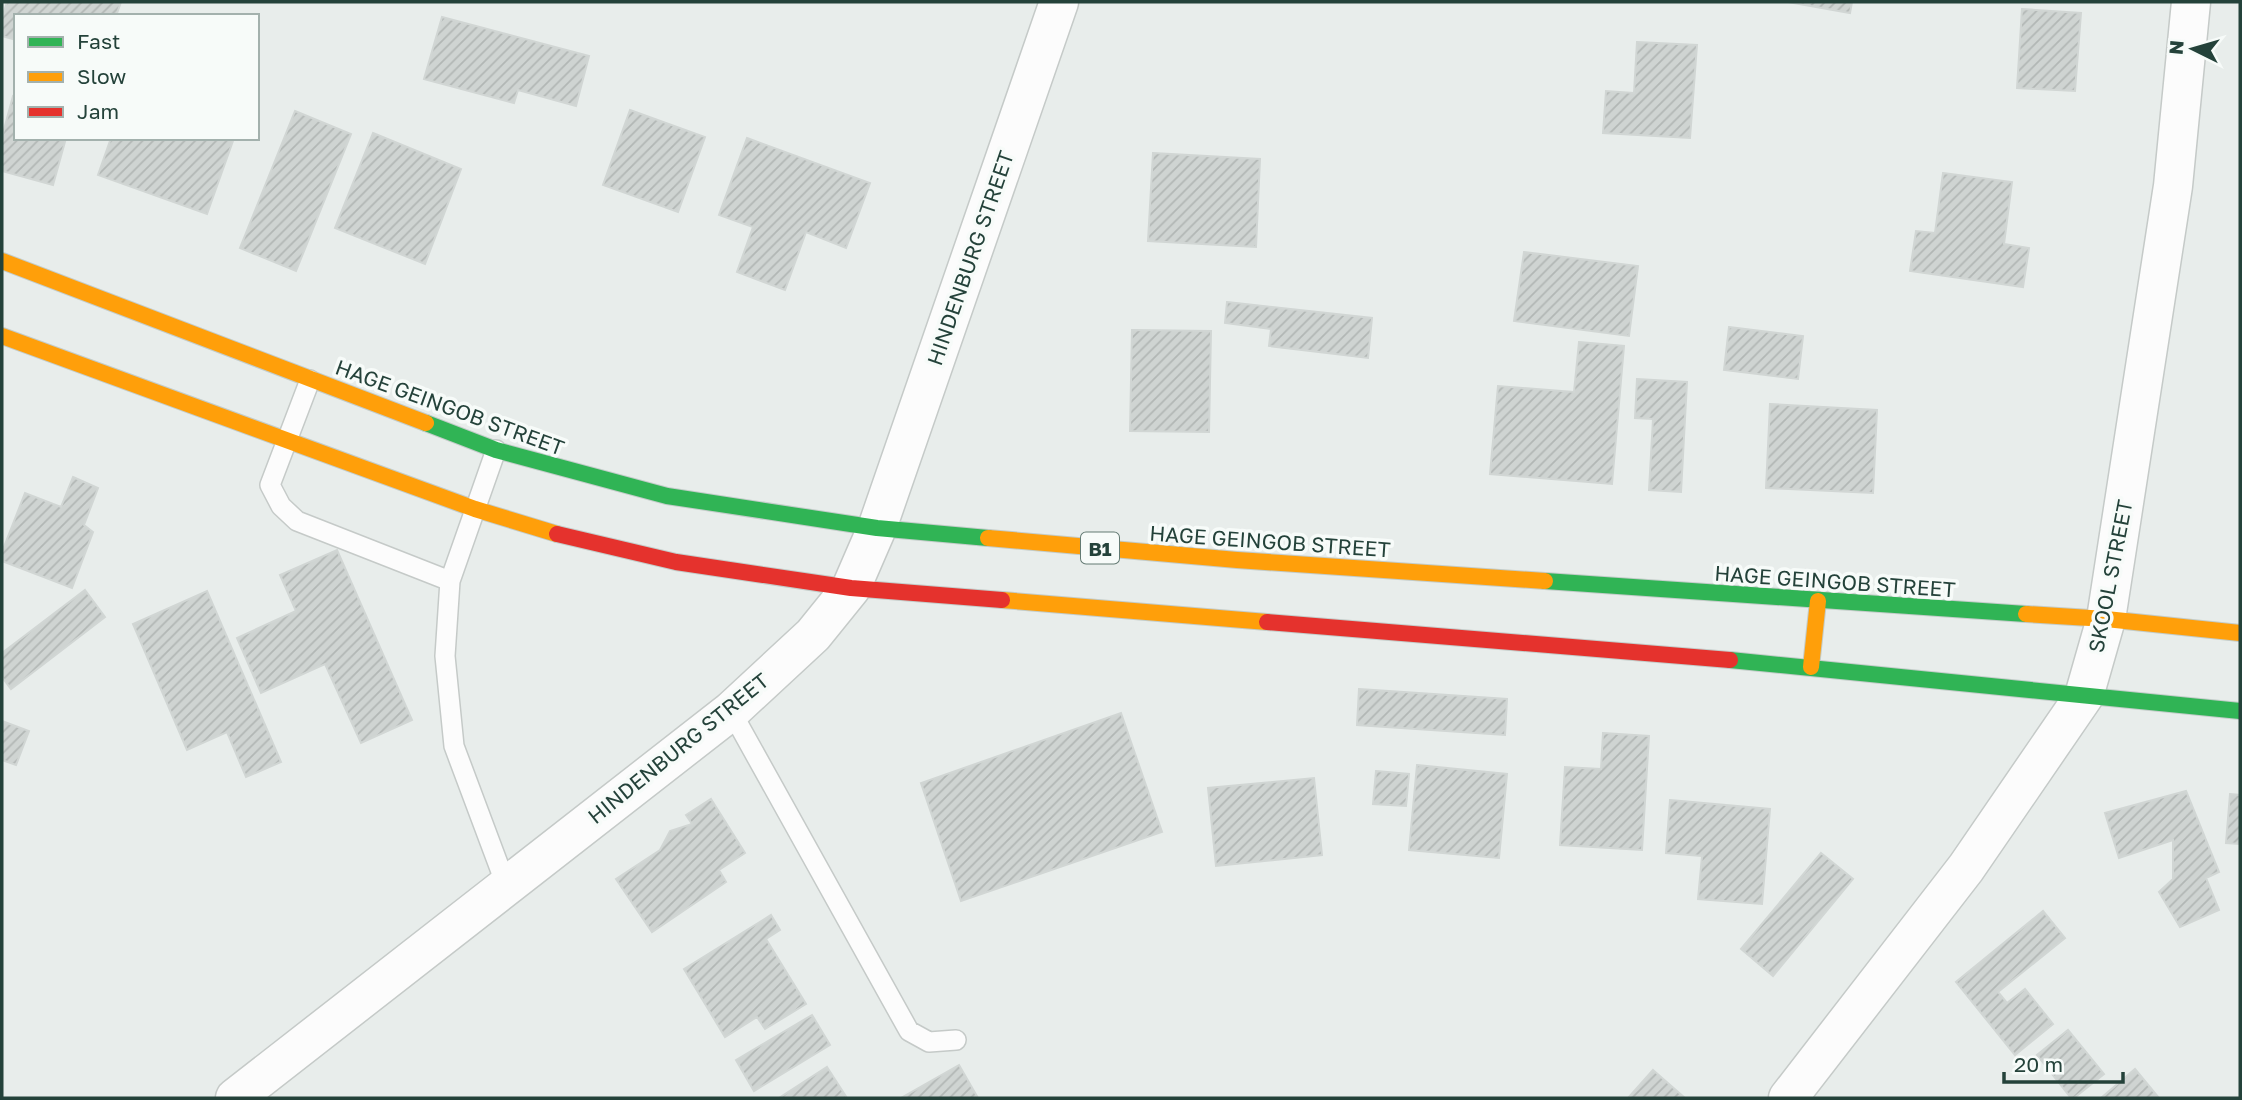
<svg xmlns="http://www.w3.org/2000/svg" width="2242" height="1100" viewBox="0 0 2242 1100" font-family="'Golos Text',sans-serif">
	<defs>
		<pattern id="building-hatch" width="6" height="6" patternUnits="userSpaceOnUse" patternTransform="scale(1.75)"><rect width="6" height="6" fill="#cfd4d2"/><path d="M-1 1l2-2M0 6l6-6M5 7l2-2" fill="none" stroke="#b2b7b5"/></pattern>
	</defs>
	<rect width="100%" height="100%" fill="#e8edeb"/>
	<path fill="url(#building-hatch)" stroke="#d1d6d4" stroke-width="2" d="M7,2H121L116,16H16V40L2,36V18Z
		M1788,2H1852L1850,13Z
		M2022,9L2081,13L2075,91L2017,88Z
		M442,17L589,56L576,106L518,90L514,103L424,79Z
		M1637,42L1697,45L1690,138L1603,133L1606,91L1634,93Z
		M13,96L16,97V138H66L53,185L2,171V137Z
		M630,110L705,137L678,212L603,185Z
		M295,111L351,134L296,271L240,248Z
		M373,133L461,169L425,264L335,228Z
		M111,138H234L207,214L98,175Z
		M747,138L870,183L846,248L806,232L785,290L737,272L753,227L719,215Z
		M1153,153L1260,159L1256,247L1148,241Z
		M1943,173L2012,182L2004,244L2029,248L2023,287L1910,271L1916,231L1935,233Z
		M1524,252L1638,266L1629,336L1514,321Z
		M1227,302L1372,318L1368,358L1269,346L1271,329L1225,323Z
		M1729,327L1803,336L1798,379L1724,370Z
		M1132,330L1211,331L1209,432L1130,431Z
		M1579,342L1624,346L1612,484L1490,474L1498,386L1574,392Z
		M1637,379L1687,382L1681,492L1649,490L1653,419L1635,418Z
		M1770,404L1877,410L1873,493L1766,488Z
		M73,477L98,488L84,525L93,532L72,588L2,561V552L25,493L61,507Z
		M337,550L412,720L361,743L325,664L261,693L237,638L296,611L280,575Z
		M85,590L105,617L11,689L2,677V653Z
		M207,591L281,762L246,777L227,732L187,750L133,624Z
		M1359,689L1507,699L1505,735L1357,725Z
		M1121,713L1162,832L961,901L921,783Z
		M2,721L29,731L16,765L2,760Z
		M1603,733L1649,736L1642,850L1560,845L1565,767L1601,769Z
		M1417,765L1507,774L1499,858L1409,850Z
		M1376,771L1409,774L1406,806L1373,804Z
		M1314,778L1322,855L1216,866L1208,788Z
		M2186,791L2219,872L2206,878L2219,910L2180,927L2159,892L2173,879V840L2119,858L2105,813Z
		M2230,794L2240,795V844L2226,843Z
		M711,799L745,853L719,870L726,882L652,932L616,879L660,850L670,831L692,824L686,815Z
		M1670,800L1770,809L1762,904L1698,899L1702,856L1666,853Z
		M1821,853L1853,879L1773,976L1741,949Z
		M2043,911L2065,938L1998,992L2007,1003L2025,989L2053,1024L2015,1055L1956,982Z
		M771,915L780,930L766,939L806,1004L765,1029L757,1017L725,1037L684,969Z
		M812,1015L830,1045L754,1091L736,1060Z
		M2068,1030L2104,1074L2074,1098H2071L2037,1055Z
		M959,1065L978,1098H901Z
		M827,1067L847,1098H779Z
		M2135,1069L2159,1098H2101Z
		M1653,1070L1685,1098H1628Z"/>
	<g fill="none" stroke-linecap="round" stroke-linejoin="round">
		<defs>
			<path id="lane" d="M310,380L270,485L281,506L297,521L450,581
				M496,450L450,581L445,656L454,746L506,885
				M731,711L909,1031L929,1042L956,1040"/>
			<path id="street" d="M235,1098L731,711L813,635L851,588L877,528L1059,2
				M1788,1098L1966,868L2084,696L2106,619L2173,186L2191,2"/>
			<path id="fast" d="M426,423L496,450L667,496L877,528L988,538
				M1545,581L2026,614
				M1730,660L2240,711"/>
			<path id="slow" d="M2,261L426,423
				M2,336L475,509L557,534
				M988,538L1237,560L1545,581
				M1002,600L1267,622
				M2026,614L2106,619L2240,633
				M1811,667L1818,601"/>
			<path id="jam" d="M557,534L676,562L851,588L1002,600
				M1267,622L1730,660"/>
		</defs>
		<use href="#lane" stroke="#c5cac8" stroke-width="22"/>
		<use href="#street" stroke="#c5cac8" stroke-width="41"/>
		<use href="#fast" stroke="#c3ccc9" stroke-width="18"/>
		<use href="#slow" stroke="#c3ccc9" stroke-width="18"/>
		<use href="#jam" stroke="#c3ccc9" stroke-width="18"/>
		<use href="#lane" stroke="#fcfcfc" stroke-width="19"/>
		<use href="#street" stroke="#fcfcfc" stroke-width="38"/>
		<use href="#fast" stroke="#30b455" stroke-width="16"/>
		<use href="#slow" stroke="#ff9f0a" stroke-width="16"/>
		<use href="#jam" stroke="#e5322d" stroke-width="16"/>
	</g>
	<g text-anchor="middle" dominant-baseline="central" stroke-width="7" stroke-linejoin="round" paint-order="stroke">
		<rect fill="#f7fbf9" stroke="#637a73" stroke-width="2" x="1081" y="532.5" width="38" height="31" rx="5"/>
		<g font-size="19" font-weight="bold" fill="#24423a">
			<text x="1100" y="548">B1</text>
		</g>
		<g font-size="21" fill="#24423a" stroke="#f7fbf9">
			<text transform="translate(970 258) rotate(-71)">HINDENBURG STREET</text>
			<text transform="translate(450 407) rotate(20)">HAGE GEINGOB STREET</text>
			<text transform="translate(1270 541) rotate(4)">HAGE GEINGOB STREET</text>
			<text transform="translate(2110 576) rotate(-79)">SKOOL STREET</text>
			<text transform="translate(1835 581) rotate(4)">HAGE GEINGOB STREET</text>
			<text transform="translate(678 748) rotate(-39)">HINDENBURG STREET</text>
		</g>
	</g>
	<rect width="2242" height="1100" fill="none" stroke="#24423a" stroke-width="7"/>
	<rect x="14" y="14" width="245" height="126" fill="#f7fbf9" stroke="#a3b1ad" stroke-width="2"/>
	<rect x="28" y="37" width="35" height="10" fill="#30b455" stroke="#a3b1ad" stroke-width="2"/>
	<text x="77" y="49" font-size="21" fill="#24423a">Fast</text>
	<rect x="28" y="72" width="35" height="10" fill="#ff9f0a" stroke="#a3b1ad" stroke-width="2"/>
	<text x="77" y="84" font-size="21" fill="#24423a">Slow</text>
	<rect x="28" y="107" width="35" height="10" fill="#e5322d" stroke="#a3b1ad" stroke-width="2"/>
	<text x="77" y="119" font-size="21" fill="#24423a">Jam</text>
	<g transform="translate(2193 49) rotate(275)" stroke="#f7fbf9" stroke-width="5" paint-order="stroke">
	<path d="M0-5L12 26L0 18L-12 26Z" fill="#24423a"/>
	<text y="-10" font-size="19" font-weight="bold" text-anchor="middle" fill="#24423a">N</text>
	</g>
	<path d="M2004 1072v10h119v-10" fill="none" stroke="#24423a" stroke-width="3.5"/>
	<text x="2014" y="1072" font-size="21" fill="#24423a" stroke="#f7fbf9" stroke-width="5" paint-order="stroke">20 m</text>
</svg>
